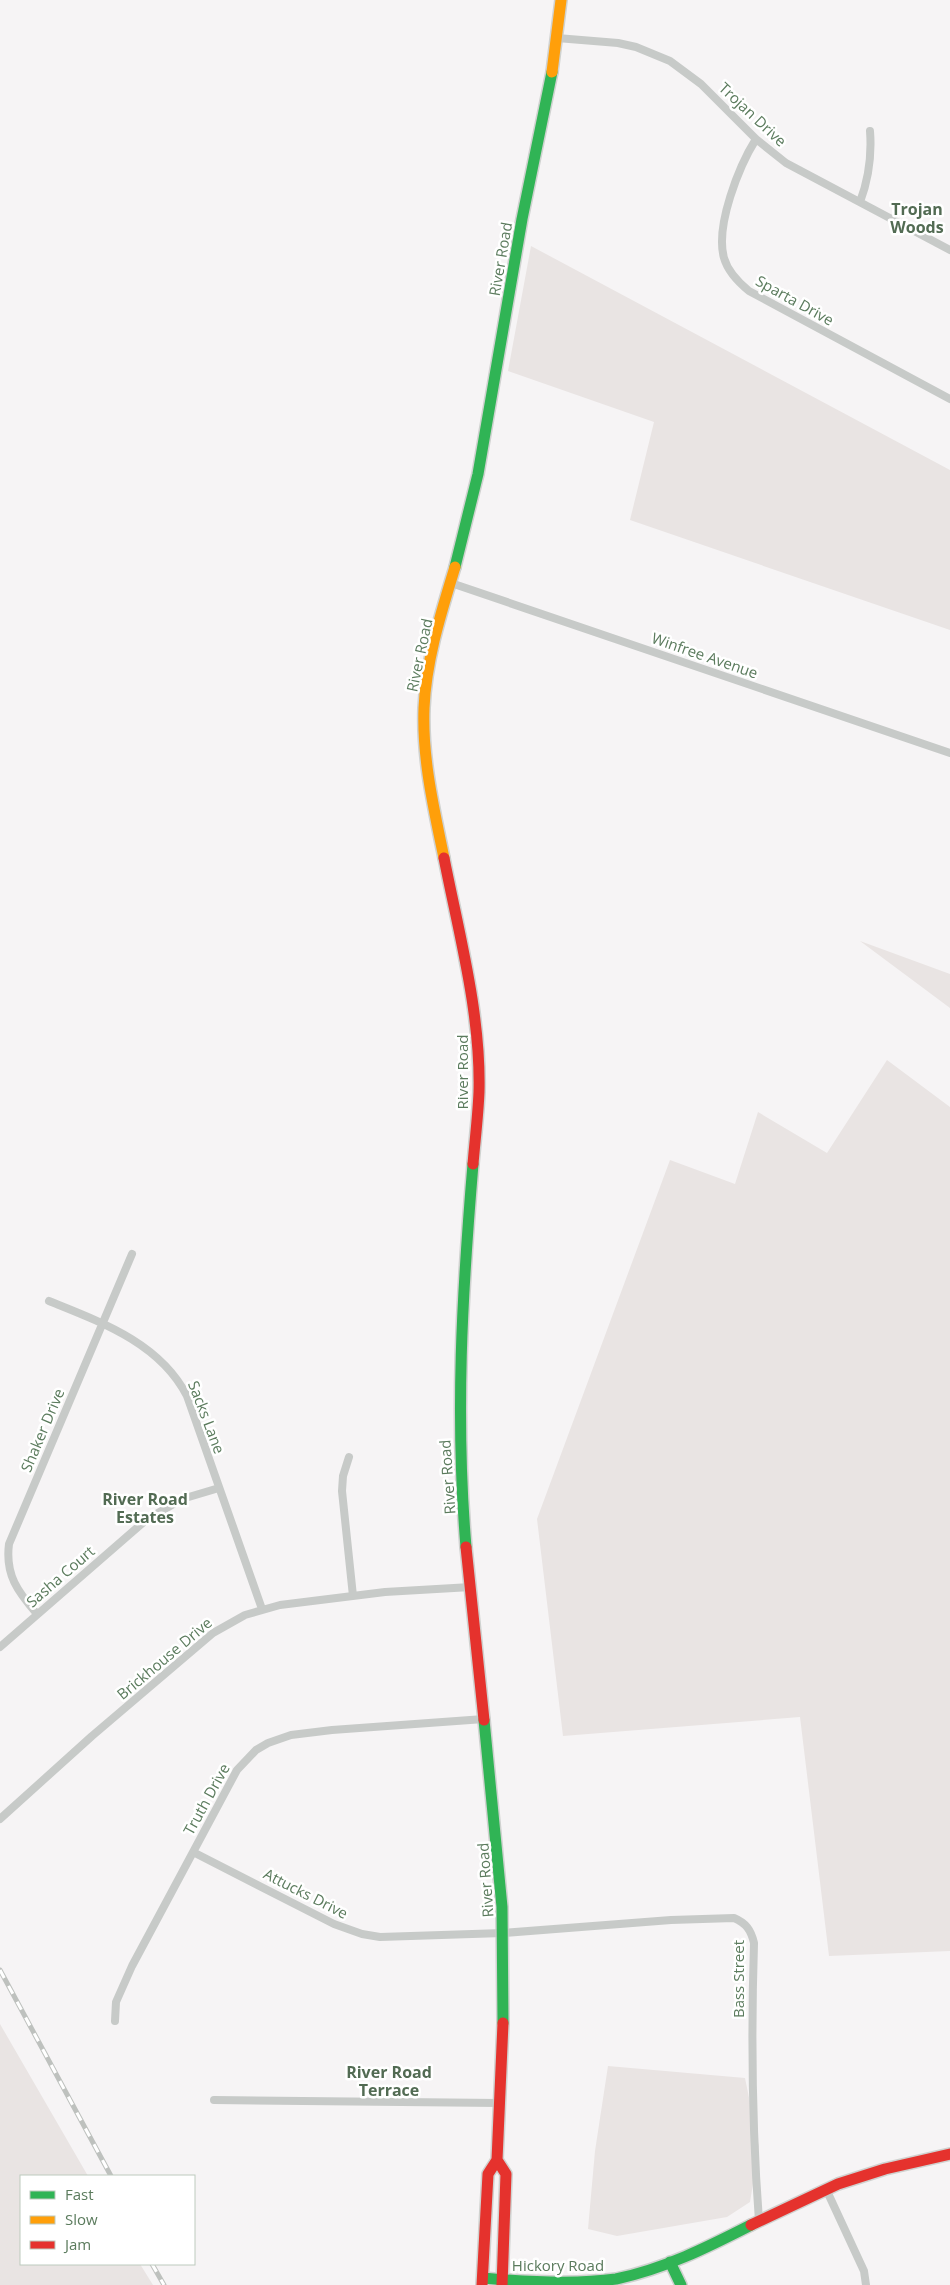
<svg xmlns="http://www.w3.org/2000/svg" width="950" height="2285" viewBox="0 0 950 2285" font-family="'Open Sans',sans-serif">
	<rect width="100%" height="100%" fill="#f6f4f5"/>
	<path fill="#e9e4e3" d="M531,246L950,470V630L630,520L654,422L508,371Z
		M860,941L950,974V1008Z
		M887,1060L950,1107V1951L829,1956L800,1717L563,1736L537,1519L670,1160L735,1184L758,1112L827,1153Z
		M0,2024L88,2176H21V2264H140L153,2285H0Z
		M608,2066L745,2078L759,2147L750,2202L727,2217L617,2236L588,2229L595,2151Z"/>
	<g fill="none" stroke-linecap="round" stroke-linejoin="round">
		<defs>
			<path id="fast" d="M455,567L478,474L522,219L552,72
				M466,1547C455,1416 462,1295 473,1164
				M484,1720L502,1907L503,2023
				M670,2262L681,2285
				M483,2278C526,2282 573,2285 616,2279C664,2269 708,2247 751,2225"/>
			<path id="slow" d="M552,72L561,0
				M444,858C434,809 422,759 424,708C426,660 441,613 455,567"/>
			<path id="jam" d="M444,858C459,934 481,1014 479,1092C478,1116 475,1140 473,1164
				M466,1547L484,1720
				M751,2225L838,2184L885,2169L950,2154
				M482,2285L488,2174L497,2160
				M502,2285L506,2174L497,2160L503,2023"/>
		</defs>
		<use href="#fast" stroke="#d0d2d0" stroke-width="14"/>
		<use href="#slow" stroke="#d0d2d0" stroke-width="14"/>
		<use href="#jam" stroke="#d0d2d0" stroke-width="14"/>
		<path stroke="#c7cac8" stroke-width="8" d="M557,38L618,43L636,47L670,61L701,84L756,139L786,163L950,250
			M756,139C739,166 715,226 724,258C728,272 738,282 749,291L950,399
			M860,202C869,178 872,157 870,131
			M451,583L950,753
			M49,1301C101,1322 160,1343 187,1396L262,1609
			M349,1457L343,1476L342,1491L353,1596
			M37,1614C18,1592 5,1575 9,1544L132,1254
			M0,1647L146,1520L182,1499L219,1488
			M0,1819L92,1736L213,1633L245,1615L280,1605L385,1592L471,1587
			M193,1852L334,1924L362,1934L380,1937L503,1933L671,1920L734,1918C746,1923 751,1930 754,1943C751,2036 752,2128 759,2221
			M115,2021L116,2002L132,1966L237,1770L256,1750L268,1743L291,1735L332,1730L484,1719
			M214,2100L499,2103
			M826,2189L864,2271L866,2285"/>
		<use href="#fast" stroke="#30b455" stroke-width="11"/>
		<use href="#slow" stroke="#ff9f0a" stroke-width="11"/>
		<use href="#jam" stroke="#e5322d" stroke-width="11"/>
		<defs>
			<path id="rail" d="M0,1970L111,2176
				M152,2264L164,2285"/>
		</defs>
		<use href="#rail" stroke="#bec1be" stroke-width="5"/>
		<use href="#rail" stroke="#fff" stroke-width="3" stroke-dasharray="9" stroke-linecap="butt"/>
	</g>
	<g text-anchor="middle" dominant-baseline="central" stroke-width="5" stroke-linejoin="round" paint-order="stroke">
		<g font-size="15" fill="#5b7b5d" stroke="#fff">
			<text transform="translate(753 114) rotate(43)">Trojan Drive</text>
			<text transform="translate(500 259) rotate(-80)">River Road</text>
			<text transform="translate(795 300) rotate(29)">Sparta Drive</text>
			<text transform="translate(419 655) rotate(-78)">River Road</text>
			<text transform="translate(705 655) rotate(19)">Winfree Avenue</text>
			<text transform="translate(462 1072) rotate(-90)">River Road</text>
			<text transform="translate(207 1417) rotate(69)">Sacks Lane</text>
			<text transform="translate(42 1430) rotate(-67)">Shaker Drive</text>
			<text transform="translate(447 1477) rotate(-94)">River Road</text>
			<text transform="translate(60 1576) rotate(-41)">Sasha Court</text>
			<text transform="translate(164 1658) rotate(-40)">Brickhouse Drive</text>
			<text transform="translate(206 1799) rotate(-61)">Truth Drive</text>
			<text transform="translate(485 1880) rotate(-94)">River Road</text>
			<text transform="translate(306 1893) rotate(27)">Attucks Drive</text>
			<text transform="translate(738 1979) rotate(-90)">Bass Street</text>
			<text x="558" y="2265">Hickory Road</text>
		</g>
		<g font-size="16" font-weight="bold" fill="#526b53" stroke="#fff">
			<text x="917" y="209">Trojan<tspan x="917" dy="18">Woods</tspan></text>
			<text x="145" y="1499">River Road<tspan x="145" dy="18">Estates</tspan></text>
			<text x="389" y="2072">River Road<tspan x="389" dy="18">Terrace</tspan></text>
		</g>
	</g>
	<rect x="20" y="2175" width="175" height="90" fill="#ffffff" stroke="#bdcabe"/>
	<rect x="30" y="2191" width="25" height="8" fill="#30b455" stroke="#bdcabe"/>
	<text x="65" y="2200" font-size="15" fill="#5b7b5d">Fast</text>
	<rect x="30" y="2216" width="25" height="8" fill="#ff9f0a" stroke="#bdcabe"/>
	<text x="65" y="2225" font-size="15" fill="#5b7b5d">Slow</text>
	<rect x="30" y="2241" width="25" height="8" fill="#e5322d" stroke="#bdcabe"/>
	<text x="65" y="2250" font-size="15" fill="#5b7b5d">Jam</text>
</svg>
